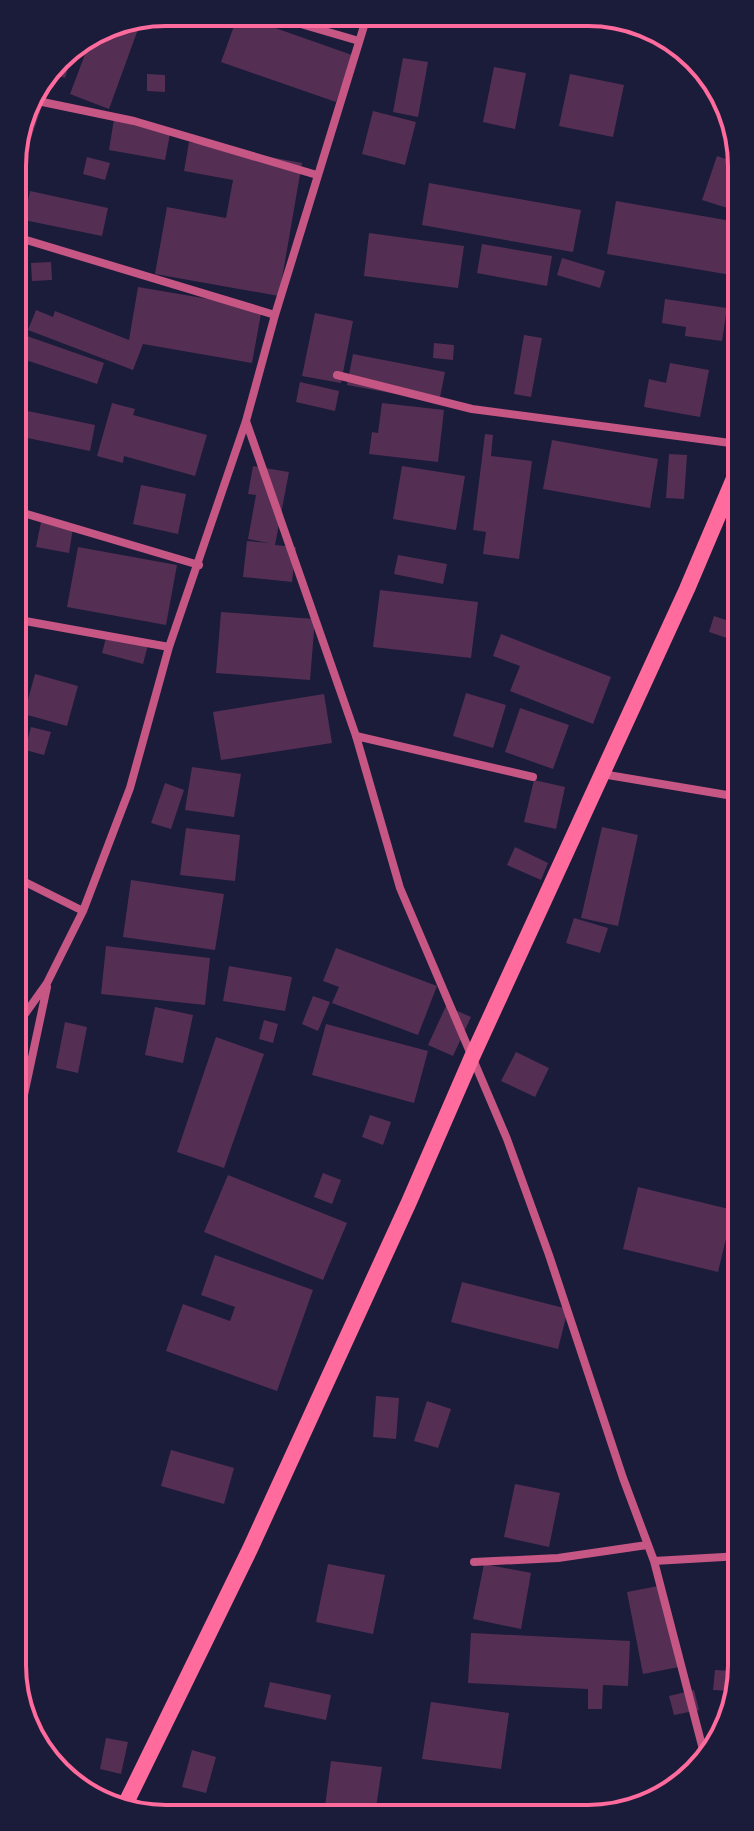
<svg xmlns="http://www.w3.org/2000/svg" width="754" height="1831" viewBox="0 0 754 1831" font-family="'Varela Round',sans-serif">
	<rect width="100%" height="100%" fill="#1b1b3a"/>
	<path fill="#542f53" d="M238,15L352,55L336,102L221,62Z
		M141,21L109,109L70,94L90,41Z
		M75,47L65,78L48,72L64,51Z
		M403,58L428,62L418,117L393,112Z
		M494,67L526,73L515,129L483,122Z
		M147,74L165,75V92L147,91Z
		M570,74L624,85L613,137L559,126Z
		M25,107L40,112L27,150L15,146Z
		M373,111L416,122L405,165L362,154Z
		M114,119L171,129L165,160L109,150Z
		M189,142L302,163L279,296L155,274L167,207L226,218L233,180L184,171Z
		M717,156L737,163V211L702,200Z
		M87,157L110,163L105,180L83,174Z
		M429,183L581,210L573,252L422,225Z
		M30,191L108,208L102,236L24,220Z
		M616,201L737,222V276L607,254Z
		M369,233L464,246L458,288L364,276Z
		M482,244L552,256L547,286L477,273Z
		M562,258L605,271L600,288L557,275Z
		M51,262L52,280L32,281L31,263Z
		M138,287L262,308L252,363L143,344L133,370L28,330L36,310L53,317L55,311L129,340Z
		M665,299L727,308L722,341L685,336L686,327L662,323Z
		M315,313L353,321L341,383L302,376Z
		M24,335L104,363L97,384L17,357Z
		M524,335L542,338L531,397L514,394Z
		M434,343L454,345L453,360L433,358Z
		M353,354L445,372L439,402L347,385Z
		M670,363L709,370L700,417L644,407L649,379L666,383Z
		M300,382L339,391L335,411L296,402Z
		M112,403L135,409L133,415L207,435L195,476L124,456L123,463L97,456Z
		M382,403L444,410L438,462L369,454L372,432L378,433Z
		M13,408L95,425L90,451L13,435Z
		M485,434L493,435L491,456L532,461L519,559L483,554L486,532L473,530Z
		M552,440L658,459L650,508L543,489Z
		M669,454L687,455L684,499L666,498Z
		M253,466L289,472L275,545L296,547L292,582L243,577L247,541L269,543L248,539L256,495L248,494Z
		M402,466L465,476L456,530L393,519Z
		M141,485L186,494L178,534L133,524Z
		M13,512L22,513L15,550H14Z
		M41,522L73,528L69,553L36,547Z
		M78,547L177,565L166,625L67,607Z
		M398,555L447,564L443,584L394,574Z
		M380,590L478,602L471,658L373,647Z
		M221,612L315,619L310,680L216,673Z
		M714,616L732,622L727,638L709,632Z
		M107,634L148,645L143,664L102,653Z
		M501,634L611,677L593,724L510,691L520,666L493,656Z
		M35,674L78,686L67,726L24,714Z
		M466,693L506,705L493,748L453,736Z
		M324,694L332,743L221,760L213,712Z
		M520,708L569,725L553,769L505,752Z
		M31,727L51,732L44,755L25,750Z
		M192,767L241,774L234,817L185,810Z
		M534,780L565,787L556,829L524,822Z
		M165,783L184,790L171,829L151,823Z
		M602,827L638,835L618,926L581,918Z
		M186,828L240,835L235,881L180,875Z
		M515,847L548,863L541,880L507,865Z
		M131,880L224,894L215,950L123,937Z
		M574,918L608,928L600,953L566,943Z
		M106,946L210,958L205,1005L101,994Z
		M336,948L437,986L418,1035L332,1003L339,987L323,981Z
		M229,966L292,977L285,1011L223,1001Z
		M313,996L330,1002L318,1031L302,1024Z
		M446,1006L471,1017L453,1056L428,1045Z
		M155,1007L193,1015L183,1063L145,1055Z
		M264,1020L278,1024L273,1043L259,1039Z
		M65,1022L87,1027L78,1073L56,1068Z
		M326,1024L428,1051L414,1103L312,1075Z
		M216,1037L264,1054L224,1168L177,1152Z
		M516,1052L549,1068L535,1097L501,1081Z
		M370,1115L391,1122L383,1145L362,1137Z
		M323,1173L341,1180L332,1204L314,1197Z
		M228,1175L347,1223L323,1280L204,1232Z
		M638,1187L733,1210L718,1272L623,1249Z
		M730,1245L740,1246L736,1278L727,1277Z
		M215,1255L313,1290L277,1391L166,1351L183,1304L230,1321L235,1307L201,1295Z
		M462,1282L568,1309L558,1349L451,1322Z
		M376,1396L399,1398L396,1439L373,1437Z
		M427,1401L451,1409L438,1448L414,1441Z
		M171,1450L234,1468L224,1504L161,1486Z
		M515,1484L560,1493L549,1547L504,1537Z
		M732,1500H741V1533H735Z
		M328,1564L385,1575L373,1634L316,1622Z
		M484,1564L531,1573L521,1629L473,1619Z
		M663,1585L679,1667L643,1674L627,1592Z
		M471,1633L630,1641L628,1686L603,1685L602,1709H588V1689L468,1683Z
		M735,1643H742V1674L735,1691L713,1690L715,1670L734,1671Z
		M270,1682L331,1695L326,1720L264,1707Z
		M694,1690L699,1710L674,1715L669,1696Z
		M431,1702L509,1713L501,1769L422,1759Z
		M106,1738L128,1742L121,1774L100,1769Z
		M192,1750L216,1757L206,1793L182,1787Z
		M331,1761L382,1767L375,1815L324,1814Z
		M644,1797L646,1802L627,1814H602Z"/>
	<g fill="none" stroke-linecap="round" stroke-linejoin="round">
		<path stroke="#c65784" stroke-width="8" d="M263,13L359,41
			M28,99L134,121L317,175
			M13,236L275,315
			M337,375L472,409L738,444
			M246,421L356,736L400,888L507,1139L549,1255L623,1478L654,1561L706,1761
			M13,510L199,565
			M14,619L169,647
			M356,736L533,777
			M602,774L739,797
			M15,877L83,911
			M15,1028L47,983L83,911L130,788L169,647L246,421L275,315L368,13
			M15,1122L24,1095L47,987
			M654,1561L741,1556
			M474,1562L558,1558L647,1545
			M17,1689L25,1717"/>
		<path stroke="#ff6b9d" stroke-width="16" d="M123,1809L250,1549L409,1202L472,1057L687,589L738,469"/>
	</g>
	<path d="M0 0H754V1831H0ZM166 26H588A140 140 0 0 1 728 166V1665A140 140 0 0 1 588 1805H166A140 140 0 0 1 26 1665V166A140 140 0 0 1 166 26Z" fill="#1b1b3a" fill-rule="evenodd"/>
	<path fill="none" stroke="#ff6b9d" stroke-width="4" d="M166 26H588A140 140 0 0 1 728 166V1665A140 140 0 0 1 588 1805H166A140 140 0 0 1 26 1665V166A140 140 0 0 1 166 26Z"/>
</svg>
